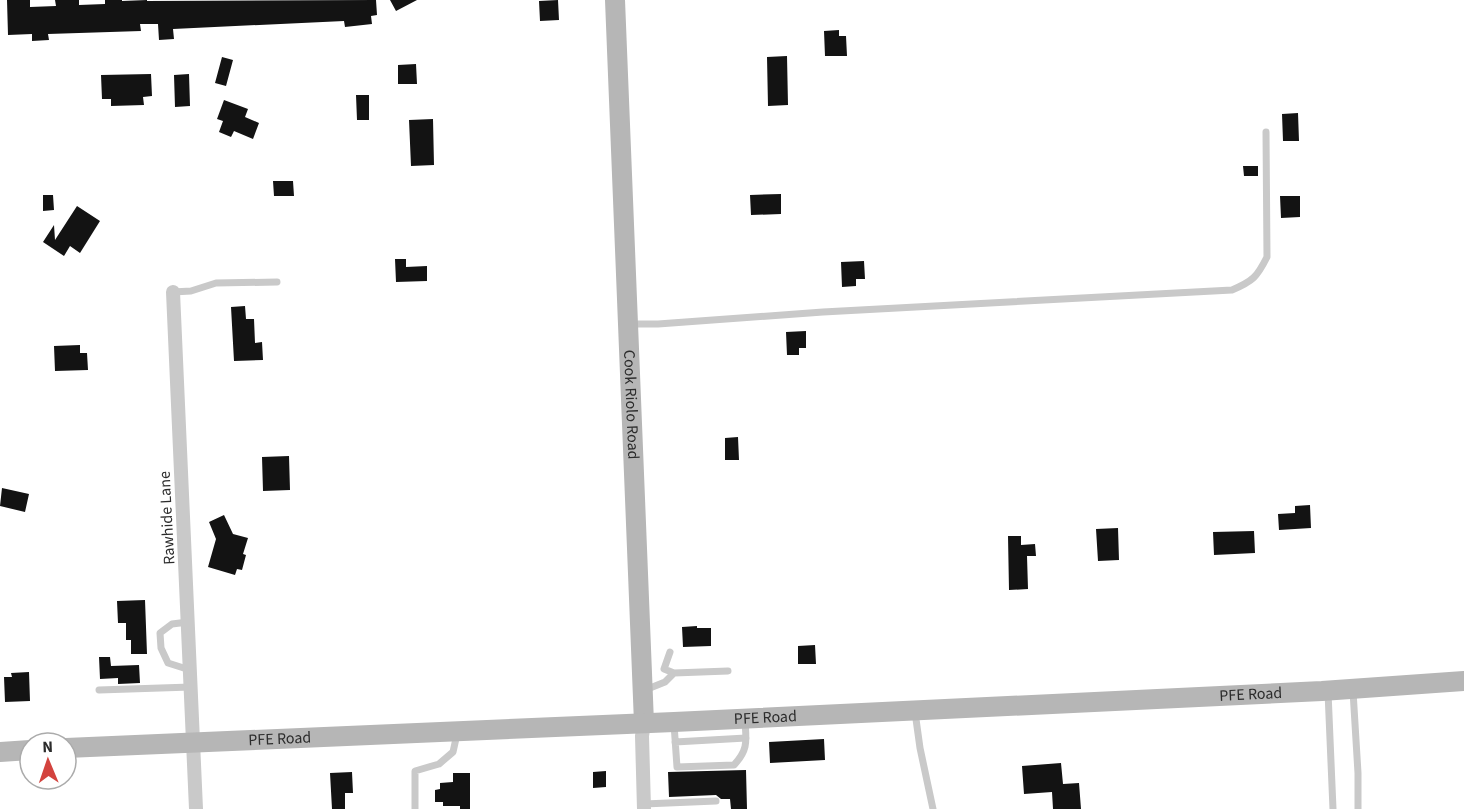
<svg xmlns="http://www.w3.org/2000/svg" width="1464" height="809" viewBox="0 0 1464 809" font-family="'Source Sans 3',sans-serif">
	<rect width="100%" height="100%" fill="#fff"/>
	<path fill="#131313" d="M7,0H30V7L56,6L55,0H79V5L105,4V0H122V1L147,0V1L376,0L377,15L371,16L372,24L345,27L344,21L173,29L174,39L159,40L158,24H140L141,31L48,34L49,40L32,41V34L8,35Z
		M390,0H417L396,11Z
		M558,0L559,20L540,21L539,1Z
		M839,30V36H846L847,56H825L824,31Z
		M787,56L788,105L768,106L767,57Z
		M222,57L233,60L226,86L215,83Z
		M416,64L417,84H398V65Z
		M151,74L152,96L143,97L144,105L111,106V99H102L101,75Z
		M189,74L190,106L175,107L174,75Z
		M356,95H369V120H357Z
		M224,100L248,109L245,117L259,123L253,139L234,131L231,137L219,132L223,121L217,119Z
		M1298,113L1299,141H1283L1282,114Z
		M433,119L434,165L411,166L409,120Z
		M1243,166H1258V176H1244Z
		M273,181H293L294,196H274Z
		M781,194V214L751,215L750,195Z
		M43,195H53L54,210L43,211Z
		M1280,196H1300V217L1281,218Z
		M77,206L100,221L80,253L70,246L64,256L43,242L54,225L55,240Z
		M395,259H406V267L427,266V281L396,282Z
		M864,261L865,279H856V286L842,287L841,262Z
		M245,306L246,319H254L255,343L262,342L263,360L234,361L231,307Z
		M806,331V348H799V355H787L786,332Z
		M80,345V353H87L88,370L55,371L54,346Z
		M738,437L739,460H725V438Z
		M289,456L290,490L263,491L262,457Z
		M2,488L29,494L25,512L0,506Z
		M1310,505L1311,528L1279,530L1278,514L1295,513V506Z
		M224,515L233,534L248,538L243,554L246,555L242,570L237,569L235,575L208,567L216,539L209,522Z
		M1118,528L1119,560L1098,561L1096,529Z
		M1254,531L1255,553L1214,555L1213,532Z
		M1008,536H1021V545L1035,544L1036,556H1027L1028,589L1009,590Z
		M145,600L147,654H131V640H126V623H118L117,601Z
		M697,626V628H711V646L683,647L682,627Z
		M815,645L816,664H798V646Z
		M99,657H110L111,666L139,665L140,683L118,684V678L100,679Z
		M29,672L30,701L5,702L4,677H12L11,673Z
		M824,739L825,760L770,763L769,742Z
		M1061,763L1063,784L1079,783L1081,809H1053L1052,792L1024,794L1022,766Z
		M746,770L747,809H731L730,799H721L716,795L669,797L668,772Z
		M606,771V787L593,788V772Z
		M352,772L353,793H345V809H332L330,773Z
		M453,773H470V809H460V806H443V802H435V790L440,789V783L453,782Z"/>
	<g fill="none" stroke-linecap="round" stroke-linejoin="round">
		<path stroke="#c9c9c9" stroke-width="7" d="M173,292L191,291L216,283L277,282
			M631,324H658L823,312L1232,290C1253,281 1257,277 1267,257L1266,132
			M188,622L172,624L160,633L161,648L168,663L190,670
			M670,652L664,669L674,673
			M99,690L191,687
			M645,690L665,682L674,673L728,671
			M1353,691L1358,773V809
			M1328,692L1333,809
			M915,712L920,748L933,809
			M674,724L677,767L734,765C749,749 746,740 745,721
			M675,742L746,738
			M644,804L716,801
			M415,809V771L439,764L453,752L457,734"/>
		<path stroke="#c9c9c9" stroke-width="14" d="M173,292L196,809
			M644,809L642,736L644,723"/>
		<g stroke="#b6b6b6" stroke-width="20">
			<path id="s1" d="M615,0L644,723"/>
			<path id="s2" d="M66,748L674,722L1322,691L1464,681"/>
			<path d="M0,752L30,750"/>
		</g>
	</g>
	<g text-anchor="middle" dominant-baseline="central" stroke-width="6" stroke-linejoin="round" paint-order="stroke">
		<g font-size="16" fill="#2c2c2c" stroke="#fff">
			<text stroke="none"><textPath href="#s1" startOffset="405">Cook Riolo Road</textPath></text>
			<text transform="translate(167 518) rotate(-93)">Rawhide Lane</text>
			<text stroke="none"><textPath href="#s2" startOffset="1186">PFE Road</textPath></text>
			<text stroke="none"><textPath href="#s2" startOffset="700">PFE Road</textPath></text>
			<text stroke="none"><textPath href="#s2" startOffset="214">PFE Road</textPath></text>
		</g>
	</g>
	<g transform="translate(48 761) rotate(358)"><circle r="28" fill="#ffffff" stroke="#ababab" stroke-width="1.5"/>
	<path d="M0-4.5L10 22L0 15L-10 22Z" fill="#d3433e"/>
	<text y="-9" font-size="16" font-weight="bold" text-anchor="middle" fill="#2c2c2c">N</text>
	</g>
</svg>
